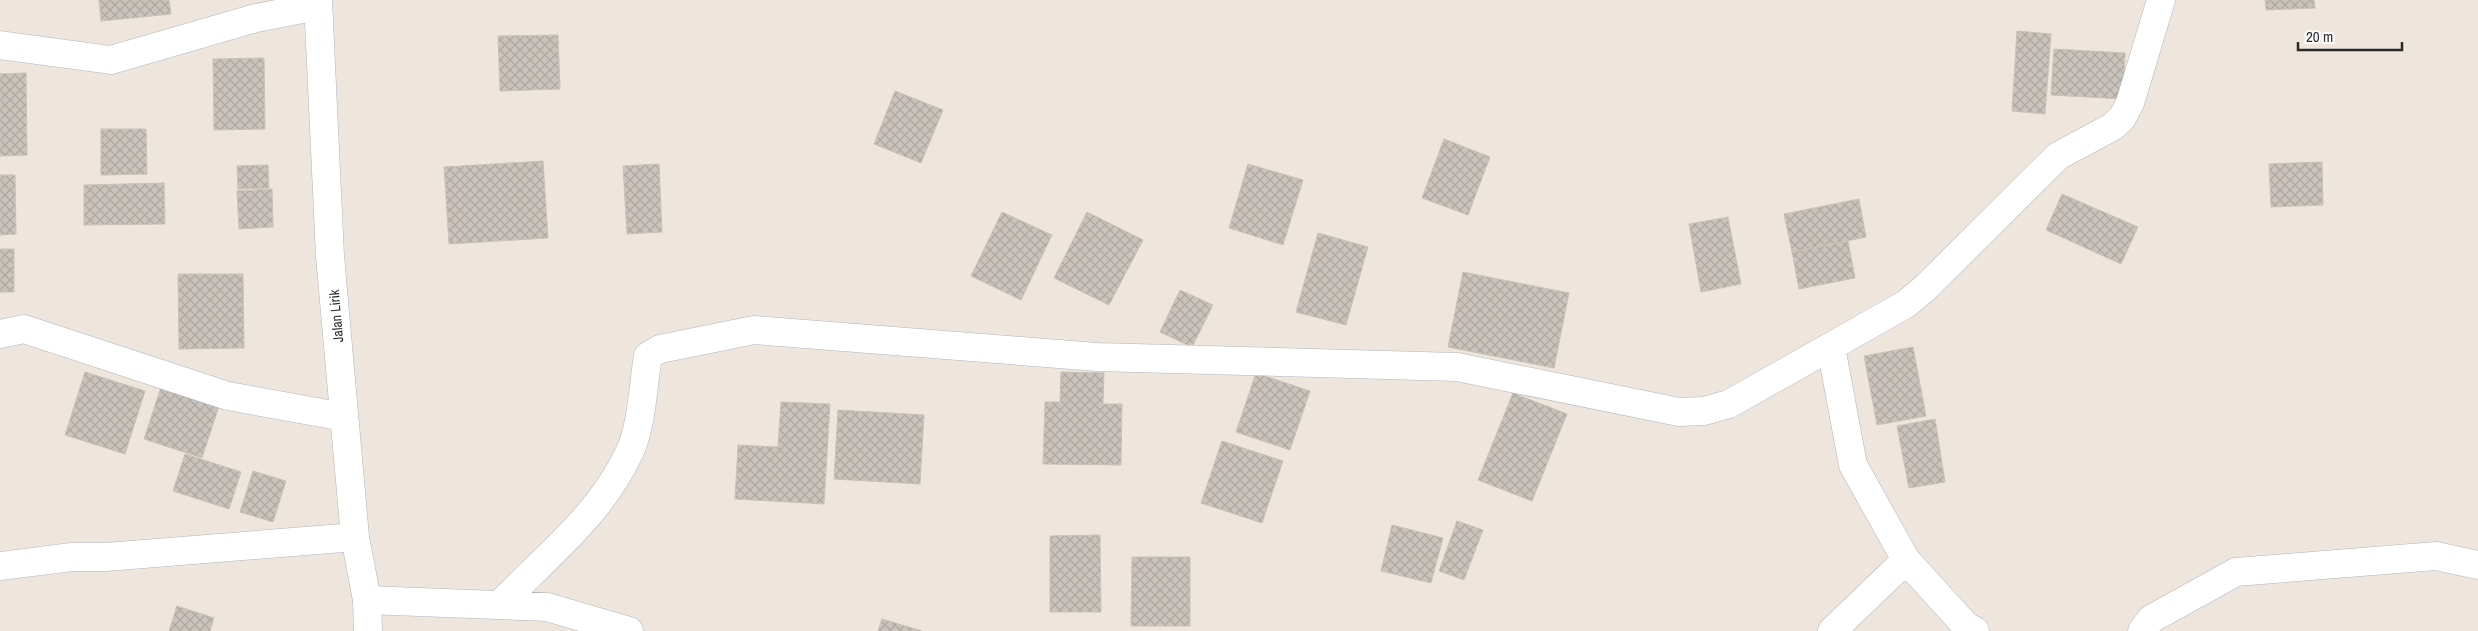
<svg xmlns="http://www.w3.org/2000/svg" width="2478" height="631" viewBox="0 0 2478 631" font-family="'Archivo Narrow',sans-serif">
	<defs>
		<pattern id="building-cross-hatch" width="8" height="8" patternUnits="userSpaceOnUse" patternTransform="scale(1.25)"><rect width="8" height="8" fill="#c9c3bc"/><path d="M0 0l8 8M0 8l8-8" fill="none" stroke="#ada8a2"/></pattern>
	</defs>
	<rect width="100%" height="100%" fill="#eee6dd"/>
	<path fill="url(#building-cross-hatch)" stroke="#c9c2b6" d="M99,0H169L171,14L101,21Z
		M2265,0H2314L2315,8L2266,10Z
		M2017,31L2051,34L2045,114L2012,111Z
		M558,35L560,89L500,91L498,36Z
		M2054,49L2125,53L2123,99L2051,95Z
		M264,58L265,129L214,130L213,59Z
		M26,73L27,155L0,156V74Z
		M895,91L943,110L921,163L874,144Z
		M101,129H146L147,174L101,175Z
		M1444,139L1490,157L1468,215L1422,198Z
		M543,161L548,238L449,244L444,167Z
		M2322,162L2323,205L2271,207L2269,164Z
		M659,164L662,232L627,234L623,166Z
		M1248,164L1303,180L1283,245L1229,228Z
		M268,165L269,188L238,189L237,166Z
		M0,175H15L16,234L0,235Z
		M164,183L165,224L84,225V185Z
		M272,189L273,227L239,229L237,191Z
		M2062,194L2138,227L2121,264L2046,230Z
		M1859,199L1866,237L1792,252L1784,214Z
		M1002,212L1052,235L1021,300L971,276Z
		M1087,212L1143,240L1109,305L1054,278Z
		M1728,217L1741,284L1701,292L1689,224Z
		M1318,233L1368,247L1346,325L1296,312Z
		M1848,241L1855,278L1799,289L1792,252Z
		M0,249H14V292H0Z
		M1463,272L1569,293L1554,368L1448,347Z
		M178,274H243L244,348L179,349Z
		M1180,290L1213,305L1192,347L1160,332Z
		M1913,347L1926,416L1877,425L1864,356Z
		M85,372L145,391L125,454L65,435Z
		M1061,372L1104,373L1103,404H1122L1121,465L1043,464L1045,402H1060Z
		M1256,373L1310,391L1290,450L1236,432Z
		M161,387L219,406L202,458L144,439Z
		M1513,393L1567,414L1532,501L1478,480Z
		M781,402L830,404L824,504L735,499L738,445L778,447Z
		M838,410L924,415L920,484L834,479Z
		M1935,419L1945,482L1909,488L1897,426Z
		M1222,441L1283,461L1262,523L1201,503Z
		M185,454L241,472L229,509L173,491Z
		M253,471L286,481L273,522L240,512Z
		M1457,521L1483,530L1464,580L1439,571Z
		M1392,525L1443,538L1431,583L1381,571Z
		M1100,535L1101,612H1050V536Z
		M1132,557H1190V626H1131Z
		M177,606L214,618L210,631H169Z
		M882,619L922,631H878Z"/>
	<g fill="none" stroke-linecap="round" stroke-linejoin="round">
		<defs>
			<path id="minor" d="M0,45L111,60L256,18L318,6
				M0,334L24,329L228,396L344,417
				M1831,347L1853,465L1906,560L1966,626L1975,631
				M0,566L72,557H106L355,537
				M367,600L547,607L629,631
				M500,604C546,557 601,514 629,453C642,427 643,385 648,356L660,349L754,330L1097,357L1457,367L1679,412L1704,411L1729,404L1906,304L1924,289L2058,156L2112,127L2122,118L2130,103L2161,0
				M1832,631L1906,560
				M2142,631L2151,619L2236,572L2436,556L2478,565"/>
			<path id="secondary" d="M318,0L330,256L355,537L367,600L368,631"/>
		</defs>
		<use href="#minor" stroke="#b1b4bf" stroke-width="29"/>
		<use href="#secondary" stroke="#b1b4bf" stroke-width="29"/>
		<use href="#minor" stroke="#fff" stroke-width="28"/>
		<use href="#secondary" stroke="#fff" stroke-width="28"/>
	</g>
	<g text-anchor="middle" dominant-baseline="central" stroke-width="5" stroke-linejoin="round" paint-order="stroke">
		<g font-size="14" fill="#2b2b2b" stroke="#fff">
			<text transform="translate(336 316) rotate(-95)">Jalan Lirik</text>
		</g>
	</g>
	<path d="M2298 42v8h104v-8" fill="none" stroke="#2b2b2b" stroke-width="2.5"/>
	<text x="2306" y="42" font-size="15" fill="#2b2b2b" stroke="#ffffff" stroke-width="4" paint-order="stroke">20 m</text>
</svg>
